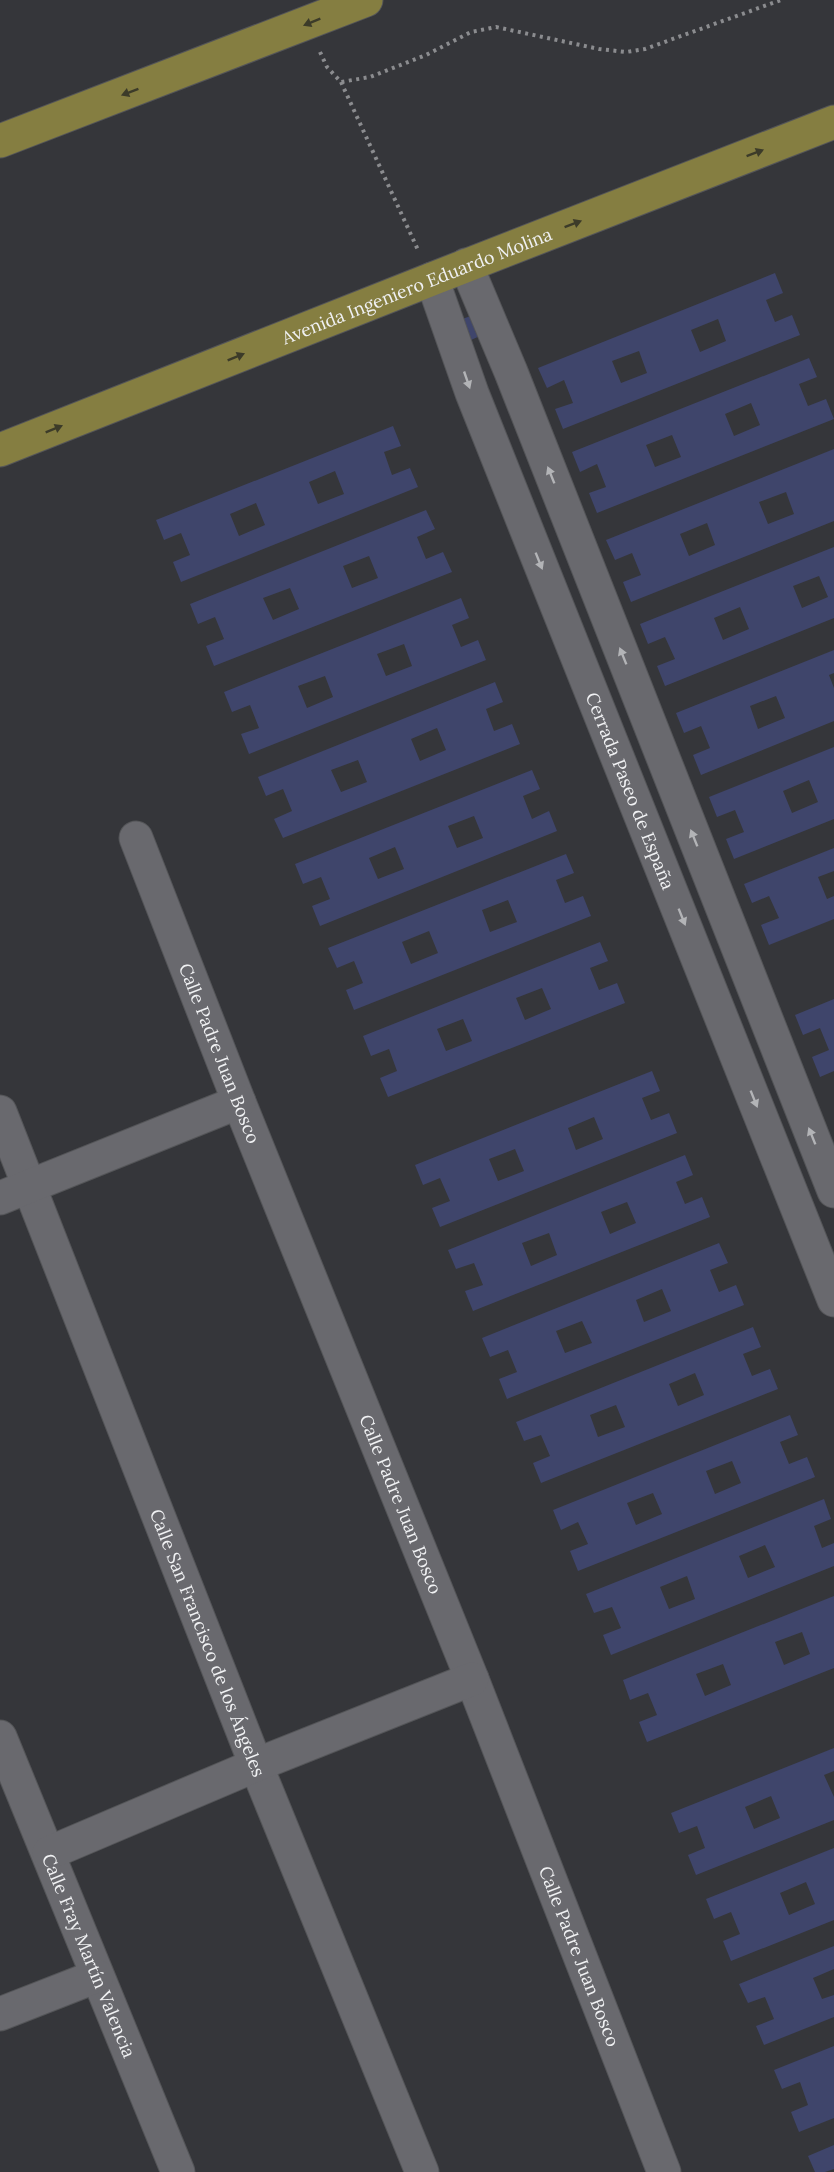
<svg xmlns="http://www.w3.org/2000/svg" width="834" height="2172" viewBox="0 0 834 2172" font-family="Lora,serif">
	<rect width="100%" height="100%" fill="#35363a"/>
	<path fill="#3f456b" fill-rule="evenodd" d="M775,273L783,293L766,300L775,322L792,315L800,335L563,429L555,409L573,403L564,380L547,388L538,368ZM718,319L726,341L700,352L691,330ZM639,351L647,373L621,383L612,361Z
		M474,315L482,335L471,340L462,319Z
		M809,358L817,377L799,384L808,406L826,399L834,419L597,513L589,493L606,487L597,464L580,472L572,452ZM751,403L760,425L734,436L725,414ZM672,435L681,457L655,467L646,445Z
		M393,426L401,446L384,452L392,475L410,468L418,487L181,582L173,562L190,555L181,533L164,540L156,520ZM335,471L344,494L318,504L309,482ZM256,503L265,525L239,536L230,514Z
		M834,449V521L631,602L623,582L641,575L632,553L615,560L606,540ZM786,492L794,514L768,524L759,502ZM707,523L715,545L689,556L680,534Z
		M426,510L435,529L417,537L426,559L443,552L452,572L214,666L206,646L224,639L215,617L198,624L190,604ZM369,556L378,578L352,588L343,566ZM290,588L299,609L273,620L263,598Z
		M834,547V618L665,686L657,666L675,659L665,637L648,644L640,624ZM819,576L828,597L802,608L793,586ZM740,607L749,629L723,640L714,618Z
		M461,598L469,618L452,625L461,647L478,640L486,660L249,754L241,734L259,728L250,705L232,712L224,692ZM404,644L412,666L386,676L377,654ZM325,676L333,697L307,708L298,686Z
		M834,650V673L829,675L834,688V721L701,775L693,755L710,748L701,726L684,733L676,713ZM776,696L785,718L758,729L750,706Z
		M495,682L503,702L486,709L494,731L512,724L520,744L283,838L274,819L292,811L283,789L266,796L258,777ZM437,728L446,750L420,761L411,739ZM358,760L367,782L341,792L331,770Z
		M834,747V819L734,859L726,839L744,832L735,810L717,817L709,797ZM809,780L818,802L792,813L783,791Z
		M532,770L540,789L523,796L532,819L549,811L557,831L320,926L312,906L330,899L321,877L303,884L295,864ZM474,816L483,838L457,848L448,826ZM395,847L404,869L378,879L369,858Z
		M834,848V871L818,877L827,899L834,896V919L769,945L761,925L779,918L769,896L752,903L744,884Z
		M566,854L574,873L556,880L565,903L583,896L591,916L354,1010L346,990L363,983L354,961L337,968L328,948ZM508,900L517,922L490,932L482,910ZM429,931L438,953L411,964L402,942Z
		M600,942L608,961L590,968L599,990L617,983L625,1003L388,1097L380,1078L397,1071L389,1049L371,1056L363,1036ZM542,988L551,1009L525,1020L516,998ZM463,1019L472,1041L446,1051L437,1029Z
		M834,999V1071L820,1077L812,1057L829,1050L820,1028L803,1035L795,1015Z
		M652,1071L660,1091L642,1098L651,1120L669,1113L677,1133L440,1227L432,1208L450,1201L440,1178L423,1185L415,1165ZM594,1117L603,1139L576,1150L568,1128ZM515,1149L524,1171L498,1181L489,1159Z
		M685,1155L693,1175L676,1182L685,1204L702,1197L710,1217L473,1311L465,1291L483,1285L474,1263L456,1269L448,1250ZM627,1202L636,1223L610,1234L601,1212ZM549,1233L557,1255L531,1266L522,1243Z
		M719,1243L728,1263L710,1270L719,1292L736,1285L744,1305L507,1399L499,1379L517,1372L508,1350L490,1357L482,1338ZM662,1289L671,1311L644,1322L636,1300ZM582,1321L592,1343L565,1353L556,1331Z
		M753,1327L761,1347L743,1354L752,1376L770,1369L778,1389L541,1483L533,1463L550,1456L541,1435L524,1441L516,1422ZM695,1373L704,1395L678,1406L669,1384ZM616,1405L625,1427L598,1437L590,1415Z
		M790,1415L798,1435L780,1442L789,1464L807,1457L815,1477L578,1571L570,1551L588,1544L578,1522L561,1530L553,1510ZM732,1461L741,1483L715,1494L706,1471ZM653,1493L662,1514L636,1525L627,1503Z
		M824,1499L831,1519L814,1526L822,1548L834,1543V1566L611,1655L603,1635L621,1628L612,1607L594,1613L586,1594ZM765,1545L775,1567L748,1578L739,1556ZM687,1576L695,1599L669,1609L660,1587Z
		M834,1596V1668L647,1742L639,1722L657,1715L648,1693L630,1700L623,1680ZM802,1632L810,1654L784,1665L775,1642ZM723,1664L731,1685L705,1696L696,1674Z
		M834,1748V1771L824,1775L834,1797V1820L696,1875L688,1855L705,1848L697,1826L679,1833L671,1813ZM771,1796L780,1818L754,1829L745,1807Z
		M834,1848V1920L731,1961L723,1941L740,1934L731,1912L714,1919L706,1899ZM806,1882L815,1904L789,1915L780,1893Z
		M834,1946V1969L813,1978L822,1999L834,1995V2017L764,2045L756,2026L774,2019L765,1997L748,2003L739,1984Z
		M834,2046V2118L799,2132L791,2112L808,2105L800,2082L782,2089L774,2070Z
		M834,2145V2169L825,2172H815L808,2156Z"/>
	<g fill="none" stroke-linecap="round" stroke-linejoin="round">
		<defs>
			<g id="minor">
				<path d="M466,265L511,372L834,1191"/>
				<path id="s1" d="M432,279L472,393L834,1300"/>
				<path id="s2" d="M136,838L239,1102L472,1679L664,2172"/>
				<path id="s3" d="M0,1112L256,1765L422,2172"/>
				<path d="M0,1198L239,1102"/>
				<path id="s4" d="M0,1737L178,2172"/>
				<path d="M49,1853L256,1765L472,1679"/>
				<path d="M0,2014L97,1976"/>
			</g>
			<g id="major">
				<path d="M0,141L366,0"/>
				<path id="s5" d="M0,450L432,279L834,122"/>
			</g>
		</defs>
		<use href="#minor" stroke="#545558" stroke-width="35"/>
		<use href="#major" stroke="#545558" stroke-width="35"/>
		<path stroke="#8b8c8f" stroke-width="4" stroke-dasharray="3 4.5" stroke-linecap="butt" d="M320,52L327,67L341,82L370,77L426,55L471,32L496,27L599,49L626,52L645,49L781,0
			M341,82L418,250"/>
		<use href="#minor" stroke="#69696e" stroke-width="33"/>
		<use href="#major" stroke="#857e41" stroke-width="33"/>
	</g>
	<defs><path id="oneway-solid" d="M-6-.8H1V-3.2L6.5 0L1 3.2V.8H-6Z" transform="scale(1.5)"/></defs>
	<g fill="#3c3b29">
		<use href="#oneway-solid" transform="translate(312 22) rotate(158)"/>
		<use href="#oneway-solid" transform="translate(130 92) rotate(159)"/>
		<use href="#oneway-solid" transform="translate(755 153) rotate(-21)"/>
		<use href="#oneway-solid" transform="translate(573 224) rotate(-21)"/>
		<use href="#oneway-solid" transform="translate(236 357) rotate(-22)"/>
		<use href="#oneway-solid" transform="translate(54 429) rotate(-22)"/>
	</g>
	<g fill="#b3b4b7">
		<use href="#oneway-solid" transform="translate(467 380) rotate(71)"/>
		<use href="#oneway-solid" transform="translate(551 475) rotate(-112)"/>
		<use href="#oneway-solid" transform="translate(539 561) rotate(68)"/>
		<use href="#oneway-solid" transform="translate(623 656) rotate(-112)"/>
		<use href="#oneway-solid" transform="translate(694 838) rotate(-112)"/>
		<use href="#oneway-solid" transform="translate(682 917) rotate(68)"/>
		<use href="#oneway-solid" transform="translate(754 1099) rotate(68)"/>
		<use href="#oneway-solid" transform="translate(812 1136) rotate(-112)"/>
	</g>
	<g text-anchor="middle" dominant-baseline="central" stroke-width="4.5" stroke-linejoin="round" paint-order="stroke">
		<g font-size="18" fill="#f0f1f3" stroke="#1d1e1f">
			<text stroke="none"><textPath href="#s5" startOffset="448">Avenida Ingeniero Eduardo Molina</textPath></text>
			<text stroke="none"><textPath href="#s1" startOffset="549">Cerrada Paseo de España</textPath></text>
			<text stroke="none"><textPath href="#s2" startOffset="231">Calle Padre Juan Bosco</textPath></text>
			<text stroke="none"><textPath href="#s2" startOffset="717">Calle Padre Juan Bosco</textPath></text>
			<text stroke="none"><textPath href="#s3" startOffset="570">Calle San Francisco de los Ángeles</textPath></text>
			<text stroke="none"><textPath href="#s4" startOffset="236">Calle Fray Martín Valencia</textPath></text>
			<text stroke="none"><textPath href="#s2" startOffset="1203">Calle Padre Juan Bosco</textPath></text>
		</g>
	</g>
</svg>
